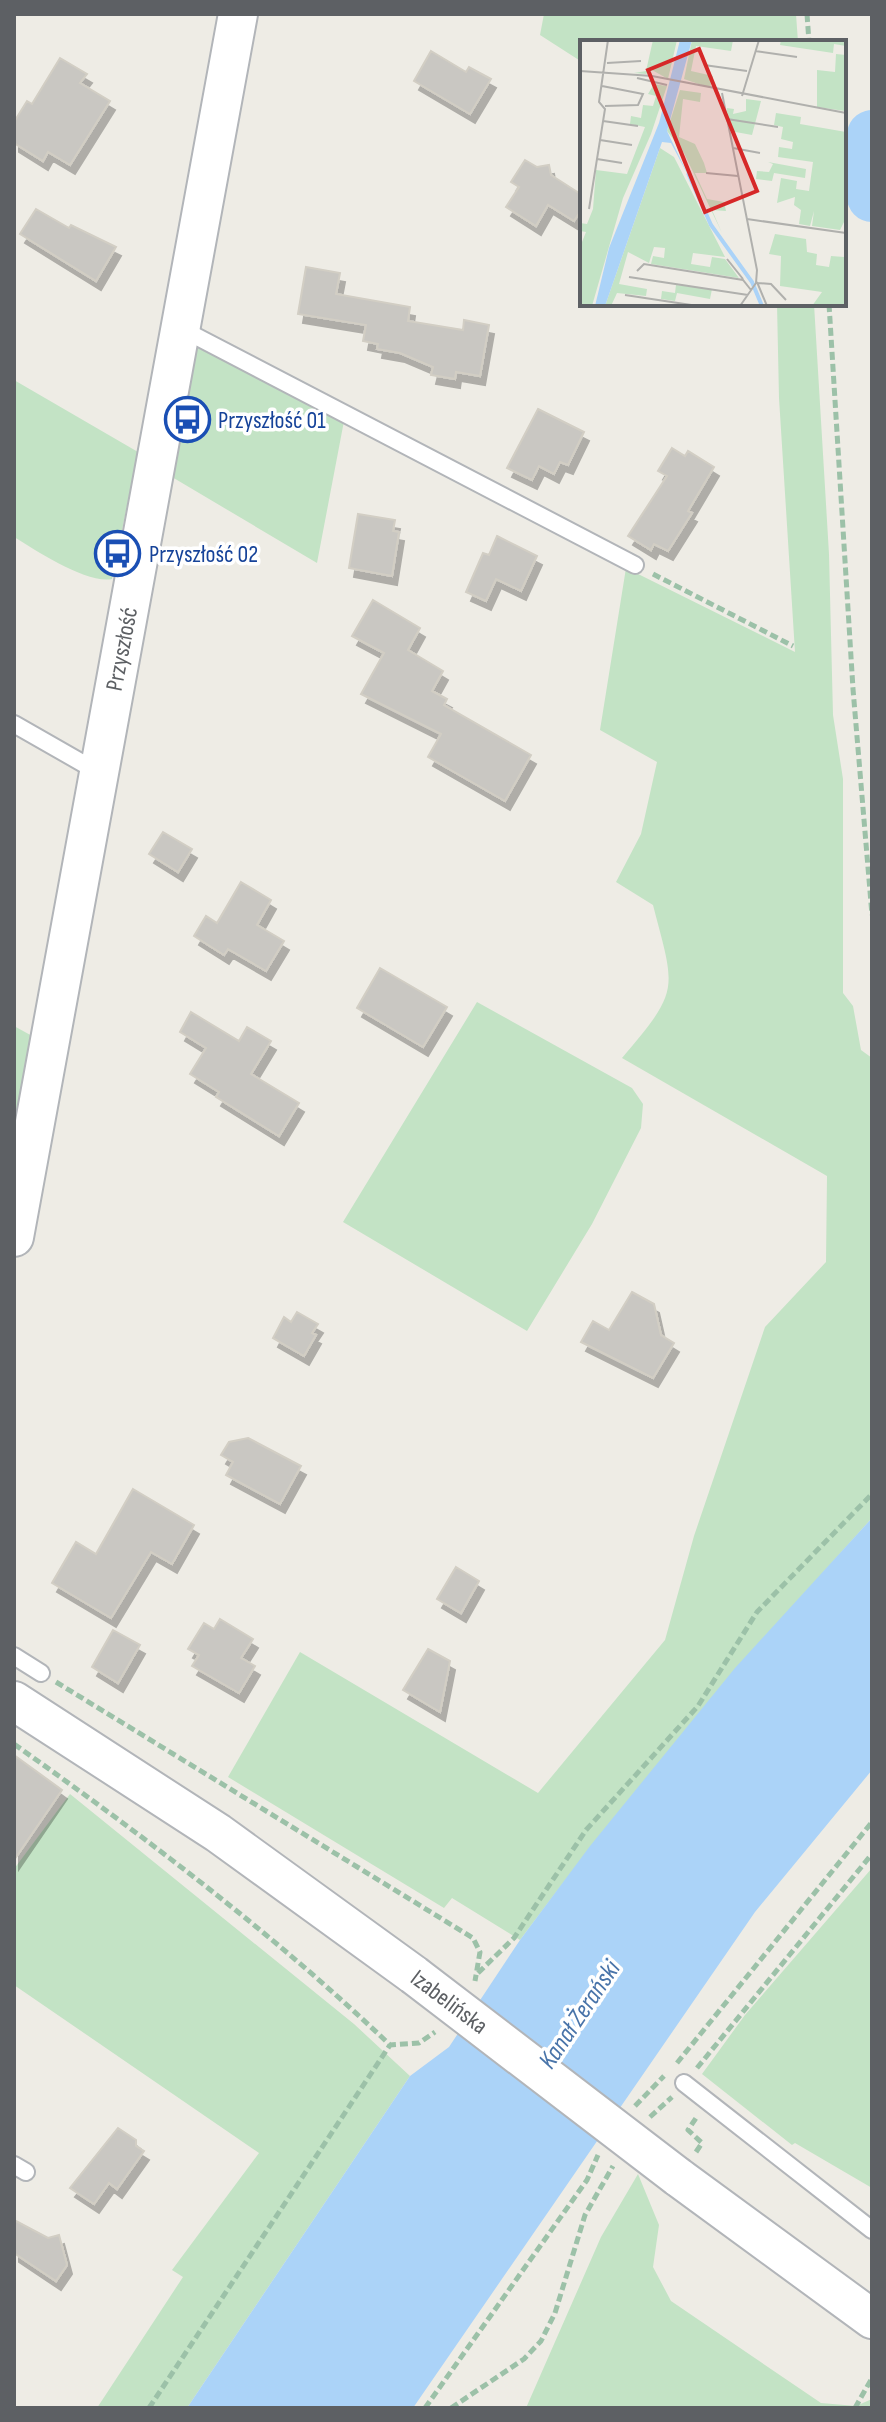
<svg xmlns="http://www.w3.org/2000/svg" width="886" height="2422" viewBox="0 0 886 2422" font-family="'Sofia Sans Condensed',sans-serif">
	<defs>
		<filter id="shadow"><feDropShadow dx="5" dy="9" stdDeviation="0" flood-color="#0004"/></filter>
	</defs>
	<rect width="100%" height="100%" fill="#eeece5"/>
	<path fill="#c3e3c5" d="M544,14H796L798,42H582V62L540,35Z
		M777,304H814L829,554L833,715L843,779V993L853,1006L861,1050L872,1058V1518C749,1654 630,1792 520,1940L452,1898L444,1908L228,1777L300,1652L538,1793L665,1640L694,1536L765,1327L826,1262L827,1176L622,1058C681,989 675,990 653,905L616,882L641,834L657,762L600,730L626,568L795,652L779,398Z
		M196,347L344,421L317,563L172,477Z
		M14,380L138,452L112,579C87,584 37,551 14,537Z
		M477,1002L632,1088L643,1104L641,1128L592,1224L527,1331L343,1222Z
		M14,1026L34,1037L14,1133Z
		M70,1794L354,2024L410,2076L187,2408H97L183,2277L172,2270L259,2153L14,1985V1869Z
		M872,1868V2188L795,2143L792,2145L702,2074L745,2015Z
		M638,2174L659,2225L653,2267L671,2301L821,2403L856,2406L872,2399V2408H526L601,2237Z"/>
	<path fill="#abd3f8" d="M872,1518V1770L755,1912L413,2408H187L410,2076L449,2047L520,1940L590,1846L735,1668Z"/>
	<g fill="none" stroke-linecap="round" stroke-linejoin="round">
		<path stroke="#abd3f8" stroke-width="50" d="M872,135L866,182L872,197"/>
	</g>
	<path fill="#c9c7c2" stroke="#d2cec4" stroke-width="2" filter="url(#shadow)" d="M431,51L466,72L469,67L491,79L470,114L414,81Z
		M60,58L87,74L80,83L110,101L70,165L48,152L43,161L14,143V122L27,101L32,104Z
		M525,160L537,167L549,165L551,175L582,195V209L574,221L548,205L536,226L506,207L519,187L511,182Z
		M36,209L69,228L71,225L116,247L96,281L20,234Z
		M306,267L340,273L336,294L410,307L408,321L463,330L464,320L489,325L480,376L456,372L455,379L431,375L433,367L400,353L377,349L378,344L363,341L366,325L298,314Z
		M538,409L584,432L568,465L560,462L554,474L539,466L532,480L507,468Z
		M672,448L685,456L688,451L714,467L688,511L692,513L668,551L654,544L651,550L628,536L667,476L658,471Z
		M358,514L395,520L393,531L399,532L392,576L349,568Z
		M497,536L537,556L521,591L496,579L486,601L466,592L483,553L489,555Z
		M373,600L420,628L408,650L443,671L432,691L447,699L444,705L531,755L505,801L428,757L441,734L361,694L384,653L352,636Z
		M163,832L192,849L178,872L149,854Z
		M241,882L271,900L257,925L284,941L266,971L228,949L224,955L194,936L206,916L217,923Z
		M380,968L447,1007L423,1047L357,1008Z
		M191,1012L239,1041L247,1027L271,1041L251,1074L299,1103L279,1136L216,1097L219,1092L190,1074L206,1048L180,1032Z
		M632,1292L654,1304L661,1335L674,1343L653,1378L581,1342L593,1321L609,1330Z
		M297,1312L318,1324L312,1333L316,1335L304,1356L273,1338L284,1317L291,1322Z
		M248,1438L301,1466L280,1504L226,1475L233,1462L221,1455L229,1442Z
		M133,1489L194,1525L172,1564L151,1552L111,1618L52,1583L76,1542L96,1554Z
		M456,1567L479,1581L461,1613L437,1599Z
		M220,1619L253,1639L241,1658L255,1666L239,1693L192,1666L199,1655L188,1649L204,1623L214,1629Z
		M113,1630L140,1645L118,1683L92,1667Z
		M428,1649L450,1661L440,1712L403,1690Z
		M14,1755L62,1790L14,1860Z
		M118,2128L136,2140V2146L144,2151L117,2189L109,2183L94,2204L70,2188Z
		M14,2220L48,2238L59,2235L67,2265L56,2281L14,2253Z"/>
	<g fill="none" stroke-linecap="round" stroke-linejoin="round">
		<defs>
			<path id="service" d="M182,329L635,565
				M14,724L98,772
				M14,1656L41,1673
				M684,2083L872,2230
				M14,2165L26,2172"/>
			<path id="tertiary" d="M14,1237L238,14
				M14,1701L218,1833L414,1975
				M678,2177L872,2319"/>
		</defs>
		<use href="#service" stroke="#b2b5b9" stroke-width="20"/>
		<use href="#tertiary" stroke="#b2b5b9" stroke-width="42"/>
		<path stroke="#9cc1a8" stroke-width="5" stroke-dasharray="8 4" stroke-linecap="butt" d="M807,14L809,42
			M829,304L853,689L872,915
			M653,574L793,646
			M56,1682L473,1938L480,1952L475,1981
			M14,1744C145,1837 274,1934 390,2045L419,2043L435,2032
			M478,1973L514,1938L586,1830L698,1706L757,1612L872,1494
			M677,2063L872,1822
			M697,2068L872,1854
			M635,2106L664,2076
			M650,2117L672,2097
			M696,2152L702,2143L688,2130L696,2118
			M149,2408L390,2045
			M425,2408L587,2180L598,2155
			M451,2408L524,2359L541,2341L555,2313L585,2215L613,2166
			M855,2408L872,2378"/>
		<use href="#service" stroke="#fff" stroke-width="16"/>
		<use href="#tertiary" stroke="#fff" stroke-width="38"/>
		<defs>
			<path id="tertiary-bridge" d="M414,1975L678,2177"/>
		</defs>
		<use href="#tertiary-bridge" stroke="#b2b5b9" stroke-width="42" stroke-linecap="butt"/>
		<use href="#tertiary-bridge" stroke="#fff" stroke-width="38"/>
	</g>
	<defs>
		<symbol id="bus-ring" viewBox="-11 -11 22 22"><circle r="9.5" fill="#fff" stroke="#1a4fb4" stroke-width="1.5"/><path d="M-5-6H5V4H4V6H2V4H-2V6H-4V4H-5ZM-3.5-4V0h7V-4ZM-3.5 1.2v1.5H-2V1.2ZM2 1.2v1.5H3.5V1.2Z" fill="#1a4fb4"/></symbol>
	</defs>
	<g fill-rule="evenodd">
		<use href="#bus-ring" x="162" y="394" width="51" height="51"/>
		<use href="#bus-ring" x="92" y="528" width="51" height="51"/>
	</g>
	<g text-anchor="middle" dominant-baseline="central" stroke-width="7" stroke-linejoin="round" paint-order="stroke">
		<g font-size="24" fill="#164399" stroke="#fff" text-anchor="start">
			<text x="218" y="420">Przyszłość 01</text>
			<text x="149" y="554">Przyszłość 02</text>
		</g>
		<g font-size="24" fill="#5d6064" stroke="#fff">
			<text transform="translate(122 649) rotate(-79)">Przyszłość</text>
			<text transform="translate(449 2002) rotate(37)">Izabelińska</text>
		</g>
		<g font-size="26" font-style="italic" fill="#4974a9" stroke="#fff">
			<text transform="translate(580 2015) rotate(-56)">Kanał Żerański</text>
		</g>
	</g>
	<g transform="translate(580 40)">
		<rect width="266" height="266" fill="#eeece5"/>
		<path d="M73,0H97L88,39L72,30L66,34L54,33L66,31ZM112,0H153L151,11L116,6L111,31L133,36L130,48L104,39ZM201,0H266V6L254,4L253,13L200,5ZM256,14L266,15L265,71L237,67V30L255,32ZM74,44L87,46L71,94L43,158L12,266H0V207L6,192L0,191V183L7,184L13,169L16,130L47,134L65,87L50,84L51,76L61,78L63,65L73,66L76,56L68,54ZM100,50L121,53L120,62L103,59L99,97L115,104L124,123L127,133H115L127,159L144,162L146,171L132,170L142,193L104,113L87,91ZM166,59L181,61L172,95L150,91L147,77V68L154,69L153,74L166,71ZM196,73L221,77L220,84L266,92V178L260,190L232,186L234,171L230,186L219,184L221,170L214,165L215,157L197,163L201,138L217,141L216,149L229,151L233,122L198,117L199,107L212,109L213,102L201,99L203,87L194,85ZM80,108L94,117L145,217L113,213L111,224L130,227L132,217L145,219L159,238L71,224L73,216L84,218L85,208L74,207L69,223L48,212L39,244L67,249L66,256L37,253L31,266H25ZM188,122L226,129L225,138L194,133L192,141L176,139L177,131L189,132L193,124ZM195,194L226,199L227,212L237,214L236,225L249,227L251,216L264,217L266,203V266H232L242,252L200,246L201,216L189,214ZM96,245L132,249L130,259L97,253L95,261L81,259L82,251L95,253Z" fill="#c3e3c5"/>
		<path d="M100,0H112L87,91L110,139L91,103L82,102L25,266H15L29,208L79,83Z" fill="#abd3f8"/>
		<path fill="none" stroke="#abd3f8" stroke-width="4" d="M108,133L131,185L172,242L182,266"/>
		<path fill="none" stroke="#b0b0ad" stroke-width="2" d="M33,0L67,1M175,11L217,17M27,23L61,21M124,25L167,31M0,31L72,36L266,73M57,38L87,45M22,46L63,54L58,65L25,66M142,53L177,230L176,243L160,266M162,56L179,0M147,79L198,87M23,81L58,86M20,100L52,105M153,108L180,113M17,119L42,123M126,133L158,136M9,169L25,69L19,62L28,0M167,179L266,193M147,219L163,239M57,231L64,224L163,240L171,250M49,237L168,255M177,242L187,266M178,243L191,244L206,260M45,255L118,266"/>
		<path fill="#d62828" fill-opacity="0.15" stroke="#d62828" stroke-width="4" d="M119,9L177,151L125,172L68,30Z"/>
		<rect width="266" height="266" fill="none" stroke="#5d6064" stroke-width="4"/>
	</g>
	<rect width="886" height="2422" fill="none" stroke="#5d6064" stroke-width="32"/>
</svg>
